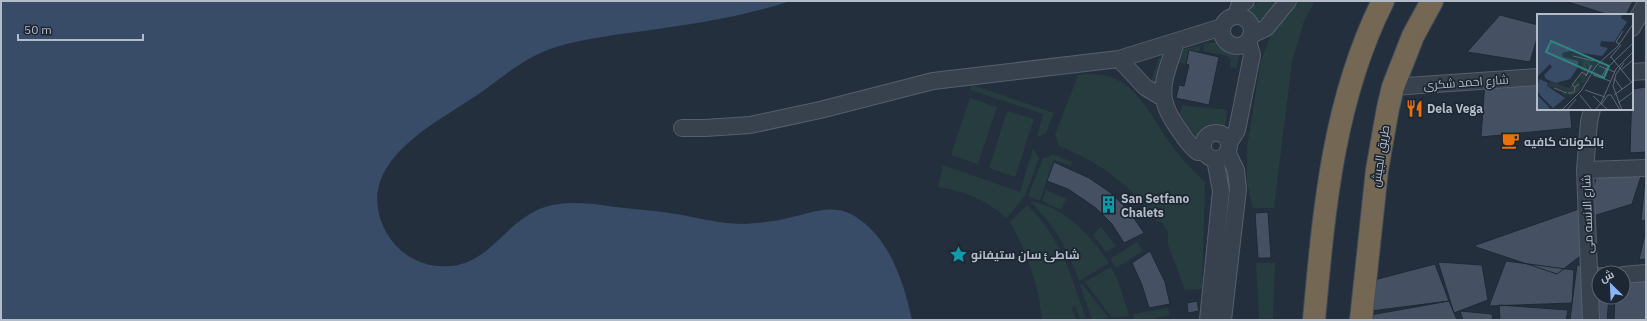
<svg xmlns="http://www.w3.org/2000/svg" width="1647" height="321" viewBox="0 0 1647 321" font-family="'IBM Plex Sans',Cairo,sans-serif">
	<rect width="100%" height="100%" fill="#242f3e"/>
	<path fill="#263c3f" d="M1260,1H1282L1255,24L1251,17L1244,12Z
		M1299,1H1315L1304,21L1292,62L1274,208H1253L1247,183V147L1261,60L1272,32Z
		M1216,42L1220,43L1226,51L1238,52L1240,55L1236,68L1230,67L1231,60L1227,56L1203,51L1204,44Z
		M1201,45L1199,52L1189,50L1186,64L1178,62L1180,50Z
		M1159,57L1163,60L1155,85L1151,82Z
		M1089,74C1134,73 1148,112 1170,143C1180,158 1192,170 1205,182L1202,289L1185,290L1168,245V232L1162,223L1157,221C1131,186 1100,162 1059,146L1055,135L1078,75Z
		M972,85L1054,113L1046,133L1037,137L1043,114L970,90Z
		M970,98L997,107L978,164L951,155Z
		M1182,105L1227,110L1225,128C1213,125 1206,130 1197,138L1180,115Z
		M1007,111L1034,119L1015,177L989,168Z
		M1033,149L1039,158L1026,194L1007,218C986,200 965,191 938,187L943,165L1020,192Z
		M1053,154L1072,162L1071,166L1054,160L1040,201L1028,196L1043,158L1049,157Z
		M1046,190L1066,199L1061,210L1042,201Z
		M1030,201C1065,207 1090,235 1109,263L1079,281C1067,248 1056,227 1030,201Z
		M1027,205C1062,238 1070,274 1086,318L1080,319L1075,306L1072,308L1076,320H1042C1038,284 1028,253 1010,222Z
		M1101,227L1116,246L1106,252L1093,235Z
		M1137,242L1143,251L1116,268L1110,259Z
		M1256,263H1275L1273,320H1259Z
		M1111,267L1119,283L1129,316L1112,318L1085,282Z
		M1082,284L1109,318L1092,320L1080,285Z
		M1168,308L1170,315L1144,320H1134L1133,314Z"/>
	<path fill="#394c67" d="M1,1H790C742,17 693,24 644,31C613,35 582,39 553,48C525,57 504,76 480,93C437,123 353,161 384,228C394,249 414,264 438,266C489,271 502,221 545,207C565,201 587,203 607,206C630,209 653,210 676,214C699,218 721,224 744,224C757,223 771,222 784,219C806,215 829,203 851,214C889,235 903,280 912,320H1Z"/>
	<path fill="#455162" stroke="#1f2835" d="M1565,1H1633L1626,15H1609Z
		M1500,15L1538,25V35L1530,62L1467,52Z
		M1189,50L1219,57L1209,105L1176,98L1179,85L1184,86L1189,65L1186,64Z
		M1538,75V109H1570L1572,128L1481,137L1485,81Z
		M1646,87V152L1630,153L1632,89Z
		M1054,162L1089,178L1111,193L1129,211L1144,233L1124,243L1112,224L1096,208L1068,189L1047,181Z
		M1645,164L1632,204L1587,218L1598,169Z
		M1646,170V220L1641,221Z
		M1579,209L1583,254L1557,274L1473,246Z
		M1268,212L1271,258H1258L1255,213Z
		M1646,230V259L1639,260Z
		M1150,251L1165,282L1170,304L1149,308L1142,285L1132,263Z
		M1506,261L1574,270L1572,303L1489,306Z
		M1438,262L1482,265L1488,300L1454,313Z
		M1435,264L1449,301L1371,311L1374,280Z
		M1577,265L1611,267V273H1599V297H1609L1607,320H1570Z
		M1615,266L1642,267L1646,284V320H1614L1615,297H1623V273H1615Z
		M1197,301L1199,311L1188,313L1187,303Z
		M1449,301L1457,320H1365V316Z
		M1499,305L1568,310L1566,320H1500Z
		M1460,311L1492,314L1493,320H1463Z"/>
	<g fill="none" stroke-linecap="round" stroke-linejoin="round">
		<defs>
			<path id="street" d="M1222 31a15 15 0 1 1 30 0a15 15 0 1 1-30 0Z
				M1236,16L1239,6L1246,1
				M1632,28L1646,3
				M1251,35L1266,28L1288,1
				M1176,42C1164,82 1153,95 1180,131C1185,138 1190,147 1198,152L1204,151
				M1119,59L1145,87L1163,98
				M1632,72L1646,71
				M1393,87L1538,77
				M682,128H705L750,125L820,110L933,81L1119,59L1222,27
				M1203 146a13 13 0 1 1 26 0a13 13 0 1 1-26 0Z
				M1229,143L1237,130L1252,55L1248,41
				M1585,170L1646,168
				M1623,275L1646,273
				M1208,320L1221,191L1215,159
				M1223,320L1238,189L1236,170L1227,152
				M1591,320L1585,170L1589,122L1592,109"/>
			<path id="highway" d="M1314,320C1324,210 1333,101 1383,1
				M1361,320L1377,170L1388,108L1393,87L1413,36L1432,1"/>
		</defs>
		<use href="#street" stroke="#565f6c" stroke-width="18"/>
		<use href="#highway" stroke="#434c59" stroke-width="24"/>
		<use href="#street" stroke="#38414e" stroke-width="16"/>
		<use href="#highway" stroke="#746855" stroke-width="22"/>
	</g>
	<defs>
		<symbol id="restaurant-bare" viewBox="-9 -9 18 18"><path d="M-5-6h1v4h1v-4h1v4h1v-4h1v5L-1.5 .5V6h-2V.5L-5-1ZM5-6V6H3V1.5H1.5Q1.5-4 5-6Z" fill="#e8710a" stroke="#1d2633" stroke-width="2.5" paint-order="stroke"/></symbol>
		<symbol id="cafe-bare" viewBox="-9 -9 18 18"><path d="M-5.5-4.5H6V0H3Q3 3.5 0 3.5H-2.5Q-5.5 3.5-5.5 0ZM3-3.2v2h1.7v-2ZM-6 4.5H4V6H-6Z" fill="#e8710a" stroke="#1d2633" stroke-width="2.5" paint-order="stroke"/></symbol>
		<symbol id="building-bare" viewBox="-9 -9 18 18"><path d="M-4-6H4V6H1V3H-1V6H-4ZM-2.5-4.3h1.7v1.8h-1.7ZM.8-4.3h1.7v1.8H.8ZM-2.5-1h1.7V.8h-1.7ZM.8-1h1.7V.8H.8Z" fill="#0f9aa8" stroke="#1d2633" stroke-width="2.5" paint-order="stroke"/></symbol>
		<symbol id="sight-bare" viewBox="-9 -9 18 18"><path d="M0-6L1.8-2.2L6-1.7L2.9 1.2L3.7 5.4L0 3.3L-3.7 5.4L-2.9 1.2L-6-1.7L-1.8-2.2Z" fill="#0f9aa8" stroke="#1d2633" stroke-width="2.5" paint-order="stroke"/></symbol>
	</defs>
	<g fill-rule="evenodd">
		<use href="#restaurant-bare" x="1402" y="96" width="25" height="25"/>
		<use href="#cafe-bare" x="1498" y="128" width="25" height="25"/>
		<use href="#building-bare" x="1096" y="192" width="25" height="25"/>
		<use href="#sight-bare" x="946" y="242" width="25" height="25"/>
	</g>
	<g text-anchor="middle" dominant-baseline="central" stroke-width="3.5" stroke-linejoin="round" paint-order="stroke">
		<g font-size="12" fill="#b4bcc9" stroke="#1d2633">
			<text transform="translate(1466 82) rotate(-4)">شارع احمد شكرى</text>
			<text transform="translate(1380 156) rotate(-81)">طريق الجيش</text>
			<text transform="translate(1587 214) rotate(-92)">شارع الانسه مى</text>
		</g>
		<g font-size="12" font-weight="bold" fill="#b4bcc9" stroke="#1d2633" text-anchor="start">
			<text x="1427" y="108">Dela Vega</text>
			<text x="1524" y="141">بالكونات كافيه</text>
			<text x="1121" y="198">San Setfano<tspan x="1121" dy="14">Chalets</tspan></text>
			<text x="971" y="254">شاطئ سان ستيفانو</text>
		</g>
	</g>
	<g transform="translate(1537 14)">
		<rect width="96" height="96" fill="#242f3e"/>
		<path d="M47,45L52,47L54,52L52,56L50,50H48L51,56L48,59L52,57L48,66L55,56L48,68H46L47,69L45,73L46,69L42,68L45,65L40,64L44,73L42,77L39,79L37,77L33,83L31,79L28,82L24,78L29,77L11,72L13,67L32,74L42,61H43Z" fill="#263c3f"/>
		<path d="M0,0H85L84,4L90,8L77,28L64,27L63,32L71,34L65,42L33,37L25,39L26,43L41,47V53L33,65L19,69L9,65L7,61L15,53L13,50L0,63ZM2,65L11,69L7,79L10,72L28,84L16,94L3,81L0,76ZM0,81L11,92L13,96H0Z" fill="#394c67"/>
		<path fill="none" stroke="#5e6776" stroke-width="1" d="M82,30L79,28L86,17M36,42L57,47M74,43L96,70M73,44L84,31M54,51L49,62L55,51M62,52L78,58M84,56L96,46M56,61L73,67M64,64L69,55L96,29M77,64L85,75M42,70L38,73L35,71L45,58L49,61M17,74L30,79M48,76L68,83M31,79H37L38,73M43,81L55,96M77,81L95,68M56,82L71,96M81,89L96,78M64,91L71,81H74L83,96M25,96L44,77L59,52L81,32L96,10M30,96L39,85M58,96L64,89L79,55L96,38M85,96L76,72L79,60L87,49"/>
		<path fill="#308480" fill-opacity="0.15" stroke="#308480" stroke-width="2" d="M14,27L72,52L67,64L9,38Z"/>
		<rect width="96" height="96" fill="none" stroke="#b4bcc9" stroke-width="2"/>
	</g>
	<rect width="1647" height="321" fill="none" stroke="#b4bcc9" stroke-width="4"/>
	<g transform="translate(1611 285) rotate(336)"><circle r="19" fill="#1d2633" stroke="#59626f"/>
	<path d="M0-3L7 15L0 10L-7 15Z" fill="#8ab4f8"/>
	<text y="-6" font-size="11" font-weight="bold" text-anchor="middle" fill="#b4bcc9">ش</text>
	</g>
	<path d="M18 34v6h125v-6" fill="none" stroke="#b4bcc9" stroke-width="2"/>
	<text x="24" y="34" font-size="12" fill="#b4bcc9" stroke="#1d2633" stroke-width="3" paint-order="stroke">50 m</text>
</svg>
